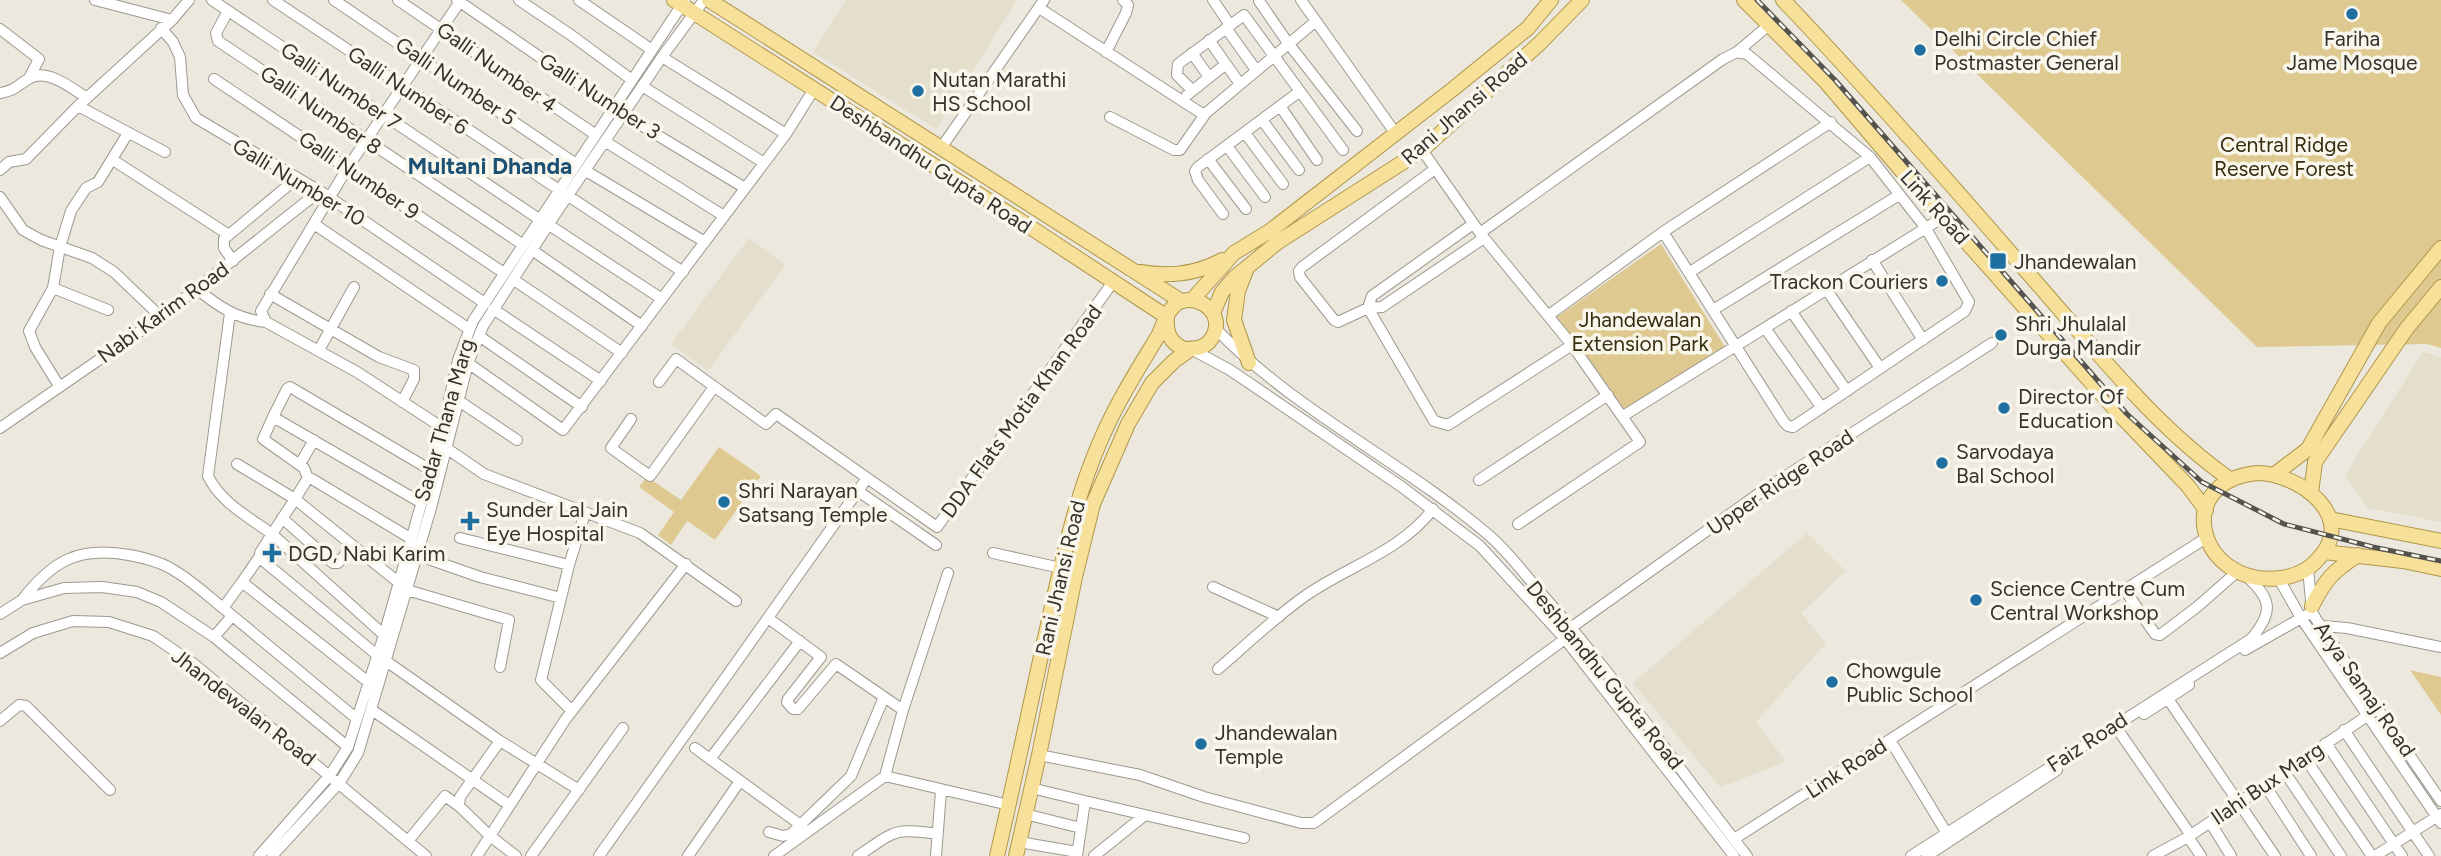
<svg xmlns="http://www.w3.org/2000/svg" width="2441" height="856" viewBox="0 0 2441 856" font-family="Figtree,sans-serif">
	<rect width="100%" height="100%" fill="#ece8de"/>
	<path fill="#e4decc" d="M846,0H1013L1016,2L936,129L813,52Z
		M749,238L785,265L708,371L671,344Z
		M2423,352L2441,357V522L2368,508L2345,475Z
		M1807,533L1846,571L1801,613L1826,643L1756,722L1786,762L1720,787L1633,683Z"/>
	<path fill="#deca91" d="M1901,0H2441V348L2427,344L2257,347Z
		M1661,244L1725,347L1625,410L1557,317Z
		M719,447L761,476L715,540L687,521L671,545L658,535L674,512L639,487L647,477L681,500Z
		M2410,670L2441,677V715Z"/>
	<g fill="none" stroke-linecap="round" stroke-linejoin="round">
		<defs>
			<path id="minor" d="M95,0L172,20
				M212,0L539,219
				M273,0L683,272
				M334,0L576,164
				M398,0L596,135
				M457,0L624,115L745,188
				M519,0L571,35L632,80
				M579,0L652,50
				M1213,0L1230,25
				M1301,0L1396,134
				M1259,1L1288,43L1357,131
				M1039,8L1201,113H1206L1316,21
				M228,11L216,33L218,41L522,244
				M161,28L173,42L180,57L183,95L196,118L323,193L483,302
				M1226,28L1256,70
				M0,29L39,59L29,78
				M1209,40L1240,84
				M1106,52L1126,13L1128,5L1123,0
				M1737,52L1769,25
				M1192,53L1209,77
				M662,57L786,134
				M214,79L504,273
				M642,86L764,163
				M1192,90L1177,75L1178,64L1244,15L1343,150
				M0,93C17,90 17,85 30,78C47,68 73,89 87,98
				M1187,95L1226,64
				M78,106L165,152
				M1280,106L1317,160
				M1110,117L1174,150H1180L1206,113
				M1262,120L1299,170
				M1245,133L1283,184
				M606,142L724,216
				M1227,146L1265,197
				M941,148L1044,0
				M1422,150L1480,233L1572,345L1640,442L1518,524
				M1208,159L1246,209
				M113,160L229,235
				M1435,169L1302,267L1299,271L1300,277L1334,320L1338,322L1368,308L1382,307L1484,238
				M0,170L9,162L26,159L78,106L172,20L189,0
				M586,171L705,242
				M0,197L23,230L41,240L92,258L114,272L161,317
				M1223,214L1198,180L1195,171L1198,167L1299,92
				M314,224L469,329
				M549,225L662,299
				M1480,233L1723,59L1737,52L1747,54L1870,157L1925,227L1969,302L1965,311L1793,427L1788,426L1784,422L1663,232L1831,122
				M532,250L642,326
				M1872,260L1923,340
				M233,261L224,248V239L297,178
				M1690,272L1870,157
				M514,280L622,353
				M53,288L108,310
				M197,289C219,307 237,319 266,322
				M1826,289L1880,368
				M270,294L379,357L414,370V379L402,402
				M1368,308L1434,421L1448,425L1572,345
				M1368,308L1372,296L1473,224
				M493,309L601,381
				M1713,310L1899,195
				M1791,311L1847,391
				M230,313L208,476C220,502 250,518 272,534L295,499L237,464
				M1549,315L1663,232
				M1765,328L1822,408
				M1216,329C1296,412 1404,462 1491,537C1512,556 1529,580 1548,601C1619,681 1680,771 1747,856
				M479,336L582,407
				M1191,349L1230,370L1402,487L1480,546L1565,639L1734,856
				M319,350L354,287
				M468,363L563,430L786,134L814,89
				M659,382L676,359L766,424L776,414L937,527L1113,282
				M59,386L35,347L29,331L53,288L60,247L71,211L86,188L98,182L128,133
				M459,401L517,440
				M1623,416L1942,218
				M273,417L263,439L304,468L308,478
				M631,419L611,448L650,476L714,387
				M0,428L161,317L307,201L322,192
				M446,430L357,372L266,322L261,311L348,167L461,0
				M446,448L484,474L640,533L736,601
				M300,464L314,440
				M1479,480L1608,395
				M858,491L936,545
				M420,502L273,417L287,389L290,387L429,469
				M282,518L333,563H338L353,546
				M460,538L569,565
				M993,553L1061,568
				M417,555L480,577L561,598
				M2308,568L2312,612L2316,619L2441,801
				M2279,579L2301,618L2441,823
				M242,582L260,556
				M398,582L295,499L308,478L312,479L410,538
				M1213,587L1279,617
				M407,590L509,620L500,667
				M2125,590L2155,634L2160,635L2197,607L2238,571
				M22,600C53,560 79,546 129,555C145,558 162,562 175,571C192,581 207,595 223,608
				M0,614L22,600L64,588L102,587L137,592L161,602L214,637L348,747
				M768,618L821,657L788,699L787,702L793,709H798L836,664L903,710
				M2322,626L2347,628L2441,647
				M214,637L232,616
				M2245,650L2312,612
				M0,653L33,633L73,621L109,622L153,636L194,664L426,856
				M377,655L261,559L260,553L272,534L384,635
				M386,661L500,741L579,790
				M1218,669C1246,645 1274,618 1305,596C1348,566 1400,552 1433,509
				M2168,699L2275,856
				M372,710L509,805
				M572,711L541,680L569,565L585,513
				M2144,714L2189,685
				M357,719L223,608L242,582L367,681
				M0,721L19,705L26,706L110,790
				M2118,730L2190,834
				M2344,730L2429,856
				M1890,740L1946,832
				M500,741L460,797L459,806L490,836L516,856
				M2326,743L2402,856
				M695,748L802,826
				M1039,755L1140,775L1204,797L1301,823H1314L1565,639L1572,627L1761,492L1992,343
				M2305,758L2372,856
				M710,759L800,641
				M2284,771L2341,856
				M885,776L1009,805
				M2265,785L2311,856
				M1031,788L1085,801L1077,856
				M1085,801L1145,815
				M1025,814L1081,828
				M2210,822L2231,856
				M769,832L783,836L791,834L851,776L884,697
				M2188,837L2201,856
				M1734,839L2206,538
				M408,841L445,796L459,806
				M1019,842L1077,852
				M259,856L330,775L348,747L384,635L443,427L458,360L473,321L685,0
				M272,856L340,782L358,753L431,508L468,363L483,326L554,216L662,57L704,0
				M477,856L565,720L686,564
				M531,856L623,728
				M599,856L867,478
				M688,856L740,781
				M774,856L885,776L903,710L948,573
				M858,856C894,832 893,827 937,834
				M936,856L941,791
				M1094,856L1145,815L1244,838
				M1911,856L2251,639C2275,611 2271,598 2245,575
				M1927,856L2057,770
				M2153,856L2188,837L2373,712
				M2375,856L2441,814"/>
			<path id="major" d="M674,0L1027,225L1167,317
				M709,0L1181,301
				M1744,0L1825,81L1942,218L1962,237L2121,416L2188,486L2206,510
				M1783,0C1870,91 1952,185 2034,280C2096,350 2154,426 2231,480
				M1247,268L1238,291L1234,320L1249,363
				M1140,272C1169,277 1197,274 1222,260
				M1192,300L1234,253L1270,231L1453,89L1528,28L1551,0
				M1213,313L1222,292L1234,278L1278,242L1422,150L1540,43L1582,0
				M2258,473C2300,474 2358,517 2318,559C2309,570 2295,576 2281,578C2199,589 2169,481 2258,473Z
				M2275,474L2308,449L2379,323L2441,248
				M2311,493L2315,462L2407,328L2441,287
				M2330,519L2441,541
				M2324,552L2403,561L2441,569
				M2312,606C2325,580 2333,571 2358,555
				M997,856C1014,783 1029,710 1045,638C1064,552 1079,473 1123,395C1134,375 1146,356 1158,336C1163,327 1165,315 1173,307C1190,289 1225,309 1214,334C1208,348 1197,349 1184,349C1169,342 1166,332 1167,317
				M1016,856L1039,755L1075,577L1093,504L1128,424L1152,383L1174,361L1191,349"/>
		</defs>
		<use href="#minor" stroke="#9d9990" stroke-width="12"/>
		<use href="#major" stroke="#af9649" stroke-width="16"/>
		<use href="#minor" stroke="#fff" stroke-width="10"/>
		<use href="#major" stroke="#f7e09a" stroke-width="14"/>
		<defs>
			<path id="rail" d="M1757,0L1835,80L2127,414L2202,482L2284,524L2373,547L2441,561"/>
		</defs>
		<use href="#rail" stroke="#55534e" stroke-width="5"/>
		<use href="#rail" stroke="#f9f6eb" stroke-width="2.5" stroke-dasharray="8" stroke-linecap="butt"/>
	</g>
	<g fill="#206fa1" stroke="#f9f6eb" stroke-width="2.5">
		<circle cx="2352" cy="14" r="7"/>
		<circle cx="1920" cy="50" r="7"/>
		<circle cx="918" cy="91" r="7"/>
		<rect x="1989" y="252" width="18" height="18" rx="3.5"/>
		<circle cx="1942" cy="281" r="7"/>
		<circle cx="2001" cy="335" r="7"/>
		<circle cx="2004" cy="408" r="7"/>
		<circle cx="1942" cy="463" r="7"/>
		<circle cx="724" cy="502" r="7"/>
		<path d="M466.5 510.5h7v7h7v7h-7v7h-7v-7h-7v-7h7z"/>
		<path d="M268.5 542.5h7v7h7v7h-7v7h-7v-7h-7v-7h7z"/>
		<circle cx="1976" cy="600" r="7"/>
		<circle cx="1832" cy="682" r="7"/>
		<circle cx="1201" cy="744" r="7"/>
	</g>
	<g text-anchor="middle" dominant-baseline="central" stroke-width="7" stroke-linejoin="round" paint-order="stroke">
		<g font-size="21" fill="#34322e" stroke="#f9f6eb" text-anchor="start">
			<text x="1934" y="38">Delhi Circle Chief<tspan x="1934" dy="24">Postmaster General</tspan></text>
			<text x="2352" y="38" text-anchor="middle">Fariha<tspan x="2352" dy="24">Jame Mosque</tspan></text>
			<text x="932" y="79">Nutan Marathi<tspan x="932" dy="24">HS School</tspan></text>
			<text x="2014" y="261">Jhandewalan</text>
			<text x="1928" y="281" text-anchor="end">Trackon Couriers</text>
			<text x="2015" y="323">Shri Jhulalal<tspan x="2015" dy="24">Durga Mandir</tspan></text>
			<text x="2018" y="396">Director Of<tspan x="2018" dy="24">Education</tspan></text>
			<text x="1956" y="451">Sarvodaya<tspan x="1956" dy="24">Bal School</tspan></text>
			<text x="738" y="490">Shri Narayan<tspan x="738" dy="24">Satsang Temple</tspan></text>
			<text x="486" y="509">Sunder Lal Jain<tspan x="486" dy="24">Eye Hospital</tspan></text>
			<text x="288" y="553">DGD, Nabi Karim</text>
			<text x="1990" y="588">Science Centre Cum<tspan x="1990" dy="24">Central Workshop</tspan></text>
			<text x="1846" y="670">Chowgule<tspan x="1846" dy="24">Public School</tspan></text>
			<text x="1215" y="732">Jhandewalan<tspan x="1215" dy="24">Temple</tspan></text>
		</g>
		<g font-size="21" fill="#34322e" stroke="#f9f6eb">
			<text transform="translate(497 67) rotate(35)">Galli Number 4</text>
			<text transform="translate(456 81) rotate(34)">Galli Number 5</text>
			<text transform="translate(341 86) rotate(34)">Galli Number 7</text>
			<text transform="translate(408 90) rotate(34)">Galli Number 6</text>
			<text transform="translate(600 96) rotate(33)">Galli Number 3</text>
			<text transform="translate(1464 108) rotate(-41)">Rani Jhansi Road</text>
			<text transform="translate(321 110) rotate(34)">Galli Number 8</text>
			<text transform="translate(931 164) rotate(33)">Deshbandhu Gupta Road</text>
			<text transform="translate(359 175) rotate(34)">Galli Number 9</text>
			<text transform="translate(299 182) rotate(31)">Galli Number 10</text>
			<text transform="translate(1935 207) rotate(48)">Link Road</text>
			<text transform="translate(163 312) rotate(-36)">Nabi Karim Road</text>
			<text transform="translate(1021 411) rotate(-54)">DDA Flats Motia Khan Road</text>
			<text transform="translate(444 420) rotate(-74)">Sadar Thana Marg</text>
			<text transform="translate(1780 482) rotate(-34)">Upper Ridge Road</text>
			<text transform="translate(1060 578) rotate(-77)">Rani Jhansi Road</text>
			<text transform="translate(1605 675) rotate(51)">Deshbandhu Gupta Road</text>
			<text transform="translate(2365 689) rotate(55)">Arya Samaj Road</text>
			<text transform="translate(244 707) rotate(38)">Jhandewalan Road</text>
			<text transform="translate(2087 742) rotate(-33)">Faiz Road</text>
			<text transform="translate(1846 768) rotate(-33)">Link Road</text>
			<text transform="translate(2267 783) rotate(-34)">Ilahi Bux Marg</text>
		</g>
		<g font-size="21" fill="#372e12" stroke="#f9f6eb">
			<text x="2284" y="144">Central Ridge<tspan x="2284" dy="24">Reserve Forest</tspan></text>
			<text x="1640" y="319">Jhandewalan<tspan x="1640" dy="24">Extension Park</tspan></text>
		</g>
		<g font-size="23" font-weight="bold" fill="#1c5174" stroke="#f9f6eb">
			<text x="490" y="166">Multani Dhanda</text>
		</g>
	</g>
</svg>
